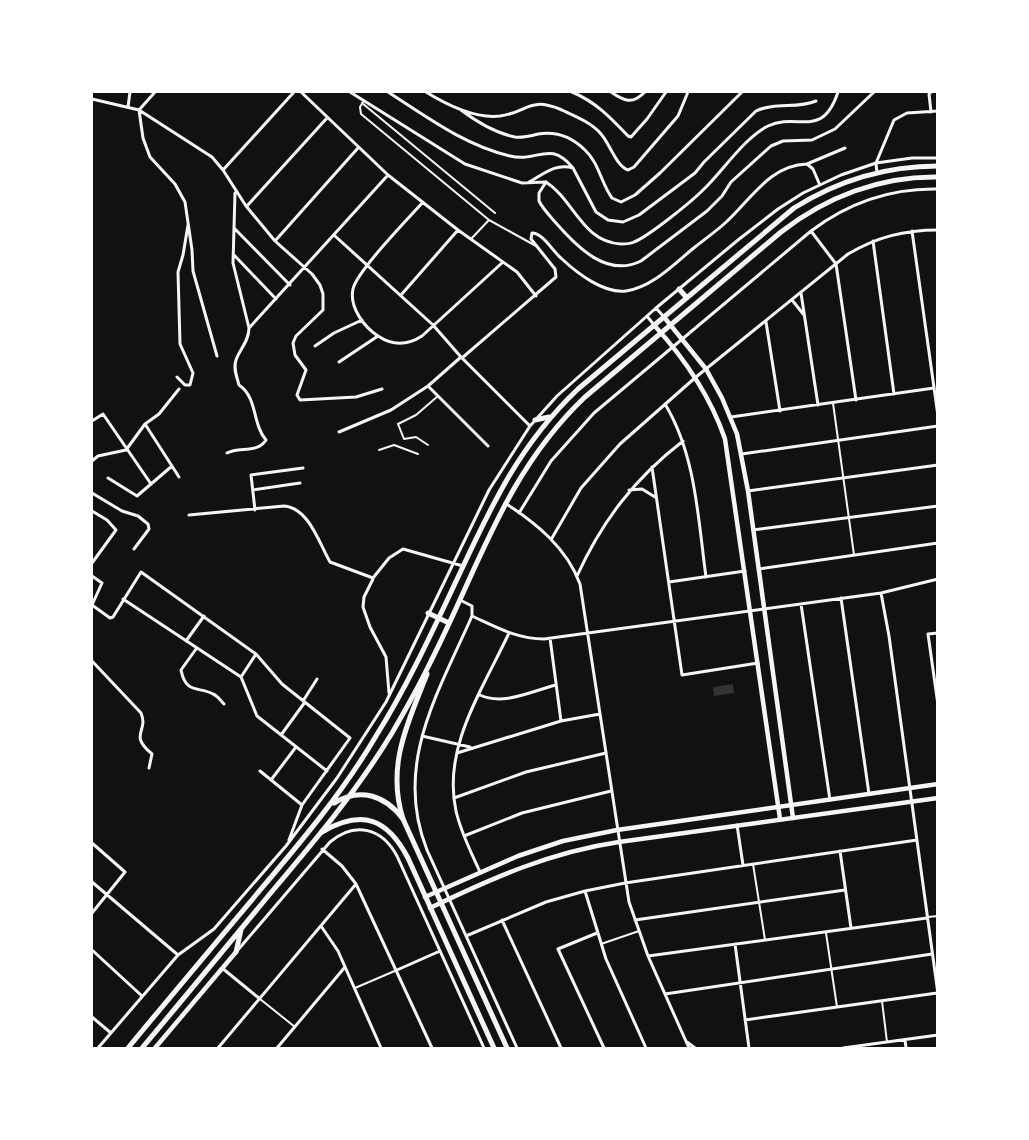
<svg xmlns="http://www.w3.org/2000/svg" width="1029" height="1140" viewBox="0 0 1029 1140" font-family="'DejaVu Sans',sans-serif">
	<rect width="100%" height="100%" fill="#111"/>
	<path fill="#333" d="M733,684L734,693L714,696L713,687Z"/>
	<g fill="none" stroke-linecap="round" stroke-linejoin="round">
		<path stroke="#f5f5f5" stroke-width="2" d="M363,102L360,107L361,114L489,220L536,246
			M362,103L495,213
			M471,239L489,220
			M833,403L854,555
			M428,445L416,437L404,439L398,424L416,415L438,396
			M379,450L394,445L418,454
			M753,864L765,940
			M928,917L938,916
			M826,933L837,1007
			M601,944L639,931
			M355,988L397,970
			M260,999L295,1027
			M882,1001L887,1042"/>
		<path stroke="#f5f5f5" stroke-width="3" d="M155,92L139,110L143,138L150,157L175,184L185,202L192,250L193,271L217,356
			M301,92L388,175L458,230L517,272L536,296
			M350,92L465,164L522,183L546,182
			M388,92C427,117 464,145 510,156C538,163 549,139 573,168
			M426,92C447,105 474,119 500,116C529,112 528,96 562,110C575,116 592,123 601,134C610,144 616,166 628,170L634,167L678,116L688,92
			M572,92C596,102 611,118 628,136L631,137L647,119L666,92
			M611,92C624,101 632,105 645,92
			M931,92L929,94L931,112
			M92,99L139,110L212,157L223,170L246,206L275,241L312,274L320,285L323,294V310L296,336L293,343L295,355L306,370L297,395L300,400L356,397L382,389
			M128,107L130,92
			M461,110C477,122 495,133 515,137C523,138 530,136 538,134C556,131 572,137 585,150C599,163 601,183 612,198L621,202L635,195L660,173L742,92
			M807,164L845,148
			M223,170L294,92
			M877,173L876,163L894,120L907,113L938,111
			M529,182C544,174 555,163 573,168L596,212L608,220L623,222L639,215L695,173L704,162L756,111C775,102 797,109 816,101
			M546,182L539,193V201C543,209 550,216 556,223C577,247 607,278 641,261L707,211L722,196L731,182L771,146L783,141L812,140L835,129L874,92
			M546,182C574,200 582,242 621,244C625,244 630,244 634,242C649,236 691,202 703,190C722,172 745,137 768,126C798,112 822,140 838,92
			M423,202C408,219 357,271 353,289C349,307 364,327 378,336C393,346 408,345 422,336L503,262
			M247,206L327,118
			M234,228L290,285
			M811,231L836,264L856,400
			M912,231L938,416
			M335,236L433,325L461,357L530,426
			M275,241L358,148
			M873,241L894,394
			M234,255L276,299
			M801,293L818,405
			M401,295L458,230
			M792,300L804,315
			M656,308L664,317
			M647,316L654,325
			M766,322L780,411
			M250,327L388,175
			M315,346L334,333L362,320
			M462,358L556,277L555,269L531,239L532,233C543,233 553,252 562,259C577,273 604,294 626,291C653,287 675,263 695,247C705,239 715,232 724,224C750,201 769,165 807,164L813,169L819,183
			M339,362L378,336
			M177,377L185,385H190L193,373L180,344L178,272L183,255L188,225
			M428,386L488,446
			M665,404C696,455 698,519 706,577
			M731,417L934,388
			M92,421L103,414L151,484
			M145,424L179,477
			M339,432L391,410L428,386L461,357
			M227,453C239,446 257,454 266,440C252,424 258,398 239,385C237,377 233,369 236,360C240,349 249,341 249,328L233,263L235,193
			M742,454L938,426
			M92,461L98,456L126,450L145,424L159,414L179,389
			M652,467L682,675L758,663
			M108,478L137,496L172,466
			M253,490L300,483
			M629,490L642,489L655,497
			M748,491L938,465
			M92,493L122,511L138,516L148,524L149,529L134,549
			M505,503C536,523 567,548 580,584L629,902L648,956L689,1048
			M255,510L251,475L303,468
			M92,511L107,520L116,530L92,563
			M519,513L551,461L594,413L811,231C848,203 891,188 938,189
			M189,515L284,506C309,508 319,543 330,562L373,578L389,558L403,549L463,566
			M753,530L938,506
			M552,538L581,488L620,444L696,377L848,254C877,237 904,230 938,230
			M759,569L938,543
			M92,576L102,583L92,605L110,618L113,617L141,572L256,654L282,684L350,738L302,805L289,840
			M577,576C602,521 635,478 683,441
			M373,579L364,597L363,607L370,627L386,657L389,693
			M669,582L745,571
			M881,593L889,636L938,994
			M841,598L869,794
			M123,599L241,677L257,716L327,771
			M460,600L472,606V616C438,693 393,765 427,850L517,1048
			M801,604L830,800
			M472,616C496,627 517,639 544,639L881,593L938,579
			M938,633L928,634L938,705
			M550,638L561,721
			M186,641L204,616
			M196,649L181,670C186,695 199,686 213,694C218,696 221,701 224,704
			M92,661L141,713C149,732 128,734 152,754L149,768
			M241,677L256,654
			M480,695C503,706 532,691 556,685
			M303,701L317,679
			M281,735L305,702
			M422,736L470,747
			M457,753L561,721L600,714
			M260,771L302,805
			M271,780L296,747
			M454,798L526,772L606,753
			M737,825L743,865
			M464,836L522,813L611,791
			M92,843L125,872L92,913
			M322,849L342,866L356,884L432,1048
			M840,851L851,928
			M480,872C471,852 461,833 456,811C442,747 483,689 509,633
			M92,882L178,955
			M585,891L606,959L646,1048
			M502,920L561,1048
			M635,920L845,890
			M321,926L338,951L381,1048
			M597,933L558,949L604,1048
			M466,936L546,902L585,891L625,883L917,840
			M735,944L749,1048
			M92,950L142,996
			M237,951L330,842C355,821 382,828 397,856L484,1048
			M648,956L927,918
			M222,968L260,999
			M397,970L440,951
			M665,994L932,954
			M92,1017L111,1033
			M745,1020L937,993
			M905,1040L906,1048
			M687,1042L695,1048
			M98,1048L178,955L214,929L286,846L337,778L386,702L489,490L530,426L557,396L656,308L738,240L778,209L803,193L841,175L876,163L912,158H938
			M218,1048L356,884
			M277,1048L345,967
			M843,1048L938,1035"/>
		<path stroke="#f5f5f5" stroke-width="4.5" d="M664,317L706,369L722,398L737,434L748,491L793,818
			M654,325C685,359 710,395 725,439L780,819
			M155,1048L236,952"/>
		<path stroke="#f5f5f5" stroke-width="4.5" d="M425,897L518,856L563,841L617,830L938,784
			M430,908C492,878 551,852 619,842L938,798"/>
		<path stroke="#f5f5f5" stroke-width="5" d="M427,674C408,723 386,765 403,819L507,1048
			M322,832C362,809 387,818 408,858L494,1048"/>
		<path stroke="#f5f5f5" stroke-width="5" d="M679,289L687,298
			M535,420L549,417
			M428,613L449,623
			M334,803C360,787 385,795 403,819
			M236,952L241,930
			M128,1048C170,997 213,946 256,895C299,844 342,794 376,736C408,685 433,630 459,575C492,504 520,444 578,389L794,208C837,181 887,166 938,166
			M142,1048C185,997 227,946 269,895C313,843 357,791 392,733C406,709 419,686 431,661C479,567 505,473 585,397L781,232C826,197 880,176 938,177"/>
	</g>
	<rect width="1029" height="1140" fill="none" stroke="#ffffff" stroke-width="186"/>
</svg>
